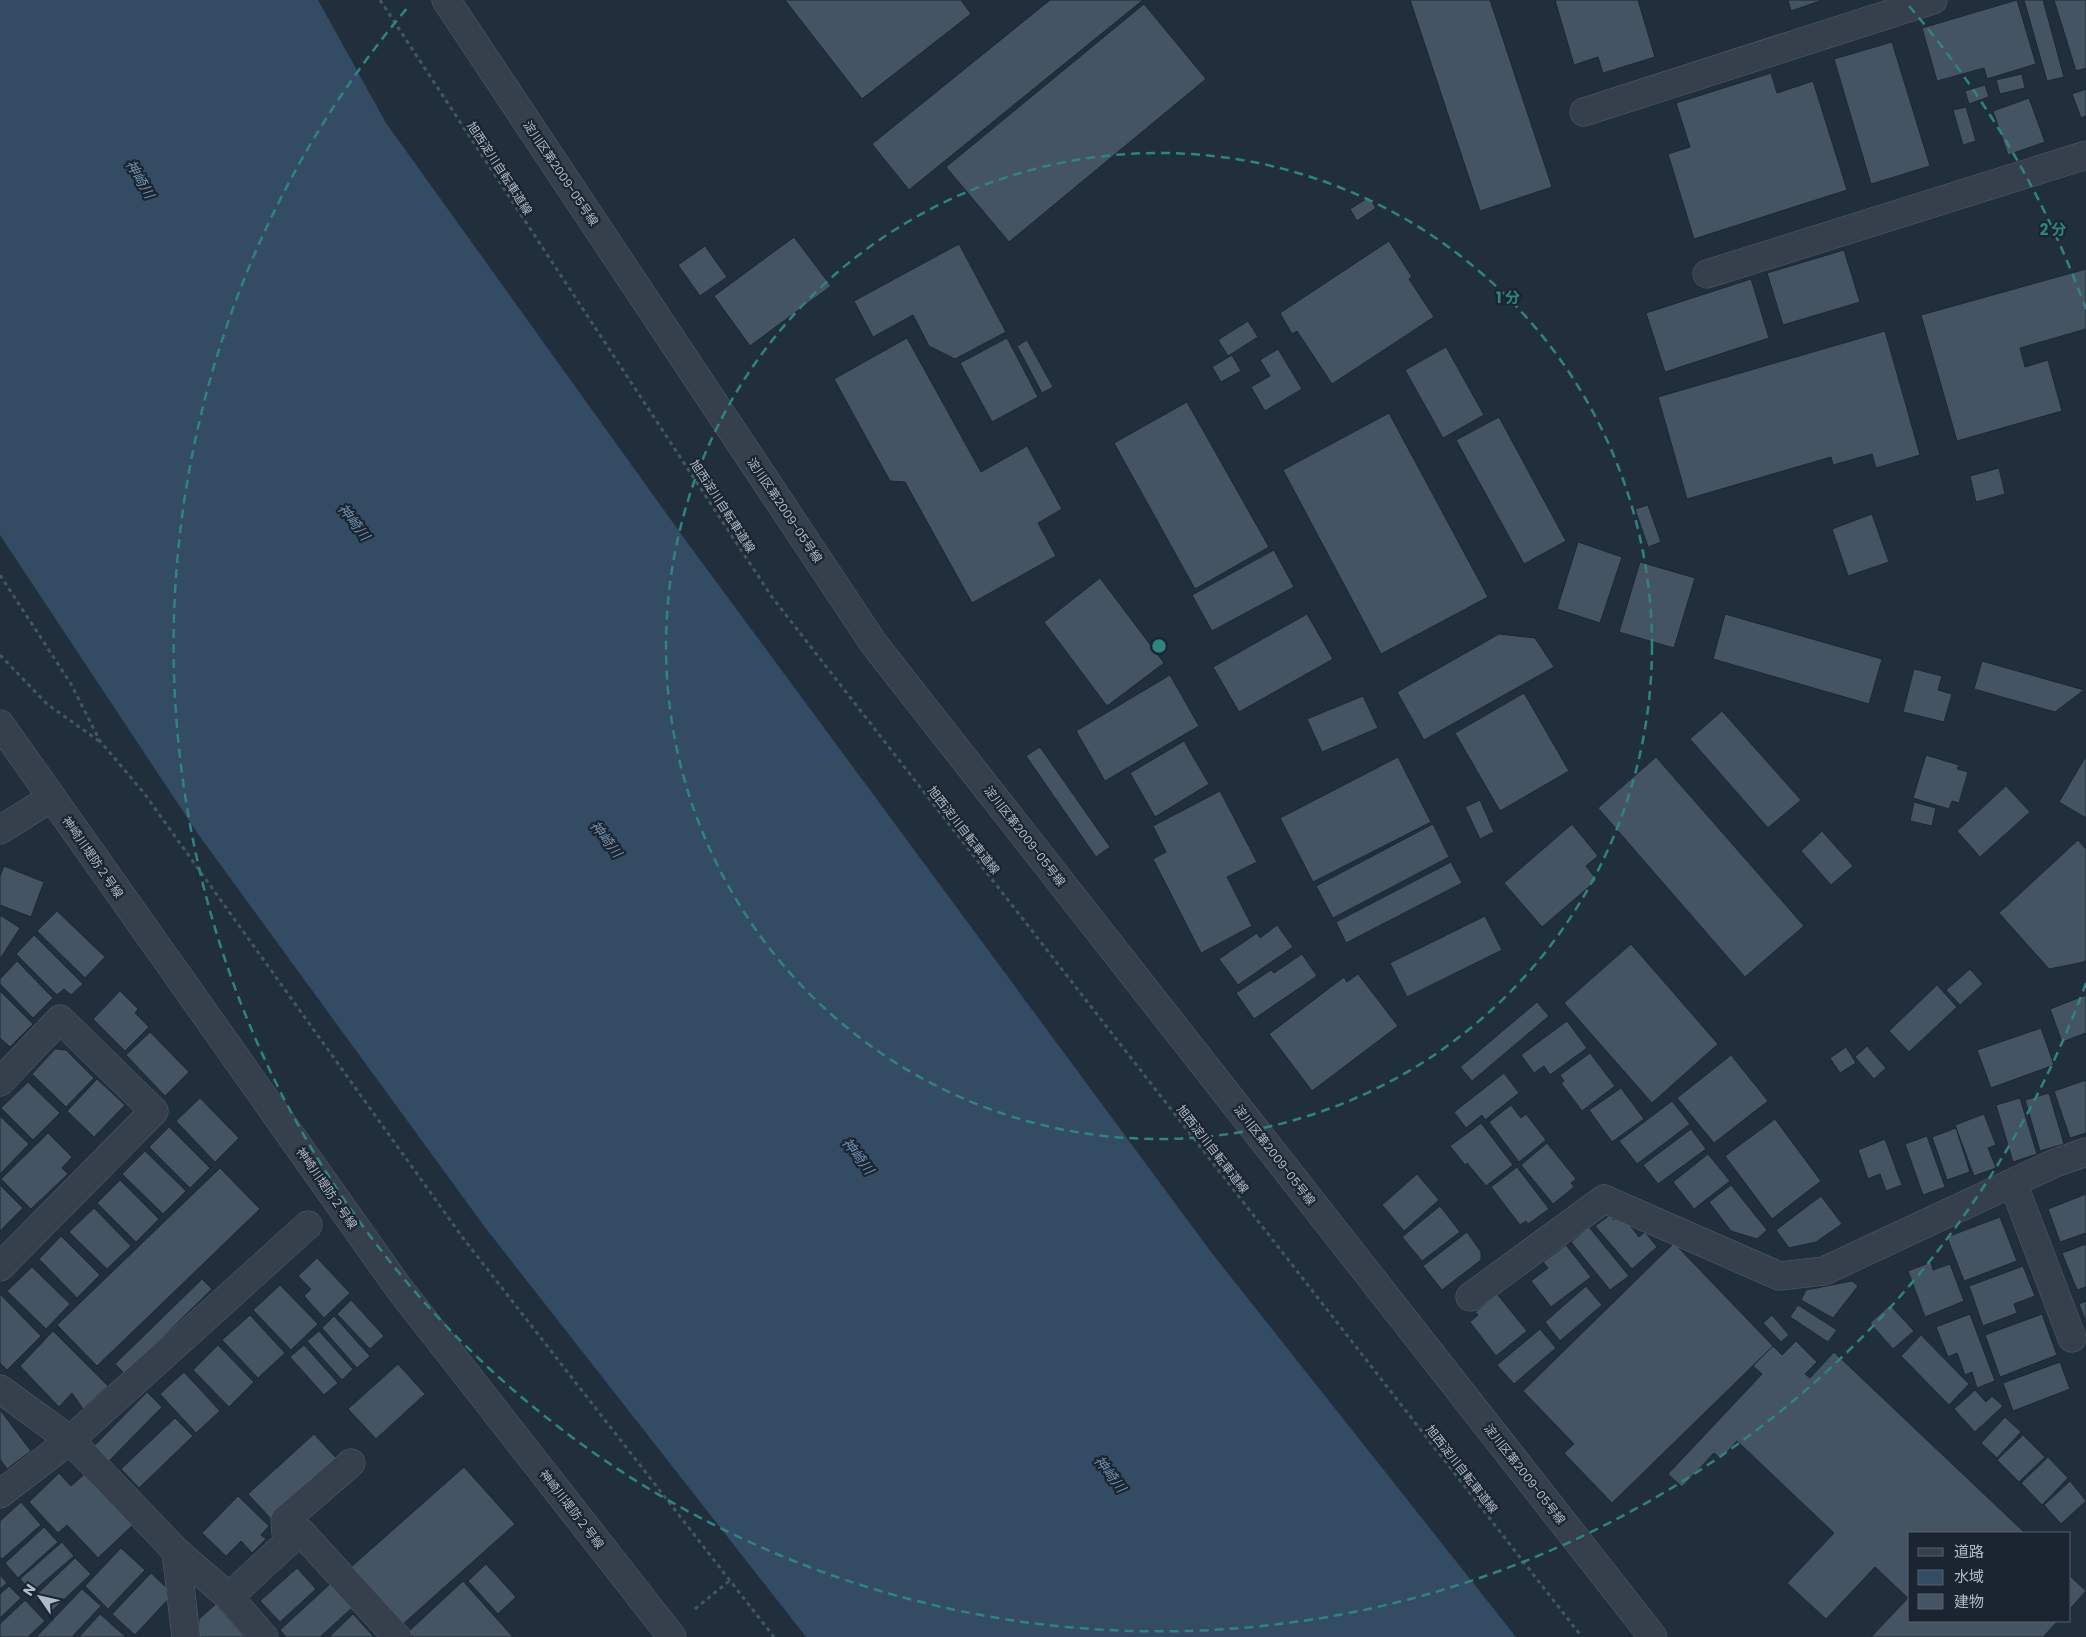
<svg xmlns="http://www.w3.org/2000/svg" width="2086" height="1637" viewBox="0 0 2086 1637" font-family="Poppins,'Noto Sans JP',sans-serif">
	<rect width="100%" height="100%" fill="#212f3c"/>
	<path fill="#344b64" d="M0,0H318L386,123L689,545L1211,1252L1516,1637H806L487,1230L198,834L0,535Z"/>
	<path fill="#455463" stroke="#1d2733" d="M785,0H961L971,14L862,99Z
		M1050,0H1143L909,190L872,144Z
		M1410,0H1490L1552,187L1480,211Z
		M1555,0H1638L1655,57L1603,73L1598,57L1574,65Z
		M1788,0H1823L1791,11Z
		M2017,0L2036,64L1987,79L1984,68L1937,81L1922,28Z
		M2024,0H2043L2064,77L2047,81Z
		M2054,0H2086V68L2076,71Z
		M1144,4L1206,79L1009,242L946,167Z
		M1892,42L1930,166L1871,184L1834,59Z
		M1771,73L1777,93L1813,81L1847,190L1694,239L1668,154L1690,147L1676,103Z
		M2022,74L2025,88L2000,94L1996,80Z
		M1985,85L1989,97L1969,104L1965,91Z
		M2086,89V116L2081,118L2072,94Z
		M2029,98L2045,142L2008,155L1993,111Z
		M1966,107L1976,141L1963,145L1953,110Z
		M1369,197L1376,208L1357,221L1350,209Z
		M794,237L831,286L750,346L714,296Z
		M1389,241L1412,277L1409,279L1434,317L1332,384L1297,331L1292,334L1280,313Z
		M959,244L1006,332L955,359L929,346L913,315L873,337L854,301Z
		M705,246L727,277L700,296L678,265Z
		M1844,250L1860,302L1783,325L1767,273Z
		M2086,269V329L2020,348L2025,367L2048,360L2062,411L1957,441L1921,315Z
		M1751,279L1769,338L1665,372L1646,313Z
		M1248,321L1258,337L1228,356L1218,340Z
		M1885,331L1920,455L1876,468L1872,454L1833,465L1831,457L1687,499L1658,397Z
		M907,338L981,472L1027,446L1062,509L1038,523L1056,556L972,603L905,482L890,481L834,379Z
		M1007,338L1038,397L992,422L960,363Z
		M1027,340L1053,387L1042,393L1017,346Z
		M1446,347L1484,415L1443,438L1405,370Z
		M1278,349L1302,389L1265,411L1251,387L1270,376L1260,360Z
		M1232,355L1241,371L1221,382L1212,367Z
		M1187,402L1269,547L1195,589L1114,443Z
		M1389,413L1488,597L1381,654L1283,470Z
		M1499,417L1566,541L1524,564L1456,440Z
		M1999,468L2005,494L1976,502L1970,476Z
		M1648,505L1661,542L1648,547L1635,509Z
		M1872,514L1889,562L1848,576L1832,529Z
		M1578,542L1622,557L1600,623L1557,609Z
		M1274,550L1294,587L1212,631L1192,595Z
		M1640,562L1695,578L1674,648L1619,632Z
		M1100,578L1164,663L1107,706L1044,622Z
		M1307,614L1333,659L1239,712L1213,667Z
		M1725,614L1882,659L1869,704L1713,659Z
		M1499,634L1535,638L1554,667L1424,740L1397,692Z
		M1982,661L2084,690L2055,712L1974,689Z
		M1914,669L1942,676L1938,690L1952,694L1944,722L1903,712Z
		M1170,675L1199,726L1105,781L1076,731Z
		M1524,693L1569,771L1500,811L1455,733Z
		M1363,696L1378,728L1322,752L1307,719Z
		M1722,711L1801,800L1768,828L1690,739Z
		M1184,741L1209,784L1155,817L1130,773Z
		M1040,747L1110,847L1096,857L1026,756Z
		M1926,755L1959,765L1957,769L1968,772L1959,803L1952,801L1949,809L1913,798Z
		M2086,756V818L2059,802Z
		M1398,757L1431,822L1313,882L1280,818Z
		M1656,757L1804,926L1745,977L1598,808Z
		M2006,786L2030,812L1980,857L1957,831Z
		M1220,791L1257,862L1227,877L1252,926L1201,953L1153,859L1166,852L1153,826Z
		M1480,800L1494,832L1480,839L1465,807Z
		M1914,802L1936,808L1932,826L1910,821Z
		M1433,824L1449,857L1333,918L1316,886Z
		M1572,824L1598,856L1586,866L1597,880L1542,927L1504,883Z
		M1822,831L1853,866L1831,885L1801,851Z
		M2078,840L2086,849V960L2084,962L2049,969L1999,913Z
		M1451,862L1462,883L1346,943L1336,922Z
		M4,866L44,882L31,917L0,905V876Z
		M57,911L105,957L85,978L37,931Z
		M0,915L20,928L0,959Z
		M1485,916L1502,950L1407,997L1390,963Z
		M1277,925L1293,947L1238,985L1219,959L1257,933L1260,938Z
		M34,935L83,984L71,995L64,989L57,995L16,954Z
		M1631,944L1718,1044L1652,1103L1564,1003Z
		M1302,954L1317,976L1254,1019L1236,993L1271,970L1274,973Z
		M17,961L53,998L33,1018L0,984V979Z
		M1970,969L1983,984L1960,1005L1946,990Z
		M1358,974L1398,1026L1312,1091L1269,1034L1344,977L1347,982Z
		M1937,985L1957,1007L1909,1052L1889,1031Z
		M0,991L33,1024L10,1047L0,1038Z
		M120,991L138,1009L135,1013L149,1027L125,1051L93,1019Z
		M2086,995V1033L2062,1042L2050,1009Z
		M1537,1002L1549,1016L1472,1081L1460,1067Z
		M1567,1021L1587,1048L1550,1075L1544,1066L1534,1073L1521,1055Z
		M2041,1028L2054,1065L1991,1088L1977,1050Z
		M150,1032L189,1072L165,1096L126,1055Z
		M1867,1046L1886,1068L1874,1079L1855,1057Z
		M1846,1047L1856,1063L1840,1073L1830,1058Z
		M55,1049L66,1050L94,1078L66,1107L32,1074Z
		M1590,1053L1615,1086L1582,1111L1561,1083L1564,1081L1560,1075Z
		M1731,1055L1768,1101L1714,1143L1677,1098Z
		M1504,1073L1519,1093L1485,1120L1482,1115L1466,1128L1454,1112Z
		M97,1079L125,1105L94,1137L67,1111Z
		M2086,1080V1133L2070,1138L2054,1091Z
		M28,1082L60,1113L33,1140L1,1108Z
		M1621,1088L1644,1119L1612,1142L1589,1110Z
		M2049,1093L2064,1144L2040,1151L2025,1100Z
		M200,1098L239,1138L215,1162L176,1121Z
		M2020,1098L2037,1154L2013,1162L1996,1105Z
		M1672,1101L1690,1124L1637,1164L1619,1141Z
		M1511,1105L1521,1118L1526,1114L1546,1140L1519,1162L1489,1122Z
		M1984,1114L1996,1145L1988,1148L1996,1168L1974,1176L1955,1125Z
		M0,1116L29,1144L0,1174Z
		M1775,1119L1821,1181L1772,1219L1725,1156Z
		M1481,1123L1513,1165L1486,1186L1467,1163L1465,1165L1450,1146Z
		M169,1127L210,1168L190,1188L149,1147Z
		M1956,1128L1970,1172L1947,1180L1932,1137Z
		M1691,1129L1706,1149L1658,1184L1643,1165Z
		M48,1133L72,1157L62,1168L68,1174L31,1209L1,1179Z
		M1927,1136L1945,1187L1923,1195L1905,1144Z
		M1885,1139L1902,1185L1886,1191L1880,1174L1868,1179L1858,1150Z
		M1547,1143L1576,1179L1571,1183L1574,1187L1553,1204L1521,1165Z
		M145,1151L186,1191L163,1214L122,1174Z
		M1708,1154L1730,1181L1694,1209L1673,1182Z
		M1517,1167L1549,1209L1528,1224L1526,1221L1520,1225L1491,1187Z
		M220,1168L260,1209L97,1366L57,1325Z
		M1417,1174L1439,1200L1404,1231L1382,1205Z
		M120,1180L159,1219L136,1242L97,1203Z
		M0,1185L23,1208L0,1231Z
		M1731,1185L1767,1230L1757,1239L1731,1231L1709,1202Z
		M2086,1194V1233L2060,1242L2048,1209Z
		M1821,1196L1842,1224L1816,1242L1789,1248L1776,1230Z
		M1440,1206L1460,1232L1422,1261L1402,1237Z
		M94,1208L131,1246L107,1269L69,1232Z
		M1610,1215L1614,1220L1617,1217L1621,1222L1625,1219L1639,1237L1645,1232L1657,1247L1632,1269L1595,1226Z
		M2000,1217L2017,1261L1964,1281L1947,1237Z
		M1589,1227L1629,1276L1610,1290L1571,1242Z
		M1467,1232L1481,1252V1260L1442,1290L1423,1266Z
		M61,1236L100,1275L77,1298L39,1259Z
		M1674,1243L1773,1346L1612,1503L1564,1453L1574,1444L1523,1391Z
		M2086,1244V1287L2077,1290L2062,1253Z
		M1566,1245L1591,1277L1551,1307L1531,1281L1548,1268L1543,1262Z
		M317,1258L350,1293L324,1318L304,1296L311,1289L298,1276Z
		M1931,1262L1933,1270L1950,1264L1964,1301L1925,1317L1908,1271Z
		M2023,1266L2035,1296L2014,1304L2017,1313L1983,1326L1969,1286Z
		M32,1267L70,1304L46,1329L7,1291Z
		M202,1279L212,1289L125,1374L115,1364Z
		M1852,1281L1858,1286L1833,1318L1801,1300L1806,1290Z
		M280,1285L318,1324L291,1350L253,1310Z
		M1586,1286L1602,1305L1560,1341L1545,1322Z
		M0,1294L41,1336L7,1370L0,1363Z
		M1497,1294L1527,1331L1496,1356L1470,1322L1478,1315L1475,1312Z
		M351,1300L384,1336L370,1349L337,1314Z
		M2086,1301V1322L2079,1304Z
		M1798,1305L1837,1330L1828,1342L1790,1317Z
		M1890,1305L1914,1331L1893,1349L1870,1323Z
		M1970,1314L1995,1381L1977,1388L1972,1372L1965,1375L1957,1353L1948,1357L1936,1327Z
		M2042,1314L2057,1355L2000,1377L1985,1335Z
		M250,1315L285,1353L258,1378L222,1340Z
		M1772,1315L1789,1335L1781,1342L1763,1323Z
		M334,1316L370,1356L357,1368L322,1328Z
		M1540,1329L1556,1348L1514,1384L1497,1365Z
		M53,1331L108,1386L83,1409L72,1393L59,1407L20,1366Z
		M319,1331L353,1369L342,1380L307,1341Z
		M1921,1335L1969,1384L1949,1405L1901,1356Z
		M1796,1341L1817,1362L1805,1374L1810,1378L1834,1352L2025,1533H1910V1621H2058L2043,1637H1871L1908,1598L1875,1567L1826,1619L1787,1583L1834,1533L1737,1441L1721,1459L1714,1453L1682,1487L1668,1474L1762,1374L1753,1366L1773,1346L1782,1355Z
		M218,1345L254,1382L229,1407L193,1370Z
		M304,1345L338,1383L324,1395L290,1357Z
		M2060,1362L2070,1389L2013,1411L2003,1383Z
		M398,1364L425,1394L376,1439L348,1409Z
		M184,1372L220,1411L196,1433L160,1394Z
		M1975,1390L1986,1402L1992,1396L2003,1406L1975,1432L1954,1409Z
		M147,1392L162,1407L109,1461L94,1446Z
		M0,1410L31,1451L7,1469L0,1459Z
		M2005,1417L2021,1432L1997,1458L1981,1443Z
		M175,1418L193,1436L139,1488L121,1469Z
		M314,1434L338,1460L272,1520L248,1494Z
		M2023,1435L2045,1457L2019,1482L1997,1460Z
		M2048,1457L2068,1478L2042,1505L2021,1483Z
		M464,1467L515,1524L402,1625L351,1567Z
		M87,1472L135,1523L98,1558L67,1525L58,1533L29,1502L59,1473L71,1486Z
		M2070,1481L2086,1501L2061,1524L2044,1505Z
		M238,1496L269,1526L261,1535L266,1539L252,1553L241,1541L226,1556L202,1533Z
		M21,1502L41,1525L2,1559L0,1557V1521Z
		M44,1527L58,1542L18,1578L5,1563Z
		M62,1542L74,1556L32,1592L20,1579Z
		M121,1548L145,1570L108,1609L85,1586Z
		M75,1558L91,1574L50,1613L34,1597Z
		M486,1564L516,1597L498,1614L468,1581Z
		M297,1568L316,1589L280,1622L260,1601Z
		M151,1573L173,1594L135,1635L112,1614Z
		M0,1575L7,1583L0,1589Z
		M2070,1576L2086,1591L2070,1609Z
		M463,1581L513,1637H413L408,1632Z
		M331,1583L353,1607L320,1637H286L280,1630Z
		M9,1586L21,1598L0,1618V1594Z
		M82,1589L101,1606L72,1637H36Z
		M25,1600L45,1621L28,1637H0V1624Z
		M216,1604L245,1637H198L199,1619Z
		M100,1614L126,1637H79Z
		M353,1614L374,1637H329Z"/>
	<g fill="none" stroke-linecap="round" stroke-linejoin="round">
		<defs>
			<path id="minor" d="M446,0L874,644L1653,1637
				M1584,112L1933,0
				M1707,274L2086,155
				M0,724L398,1287L672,1637
				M0,830L51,798
				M0,1082L60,1019L154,1111L0,1267
				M2013,1183L2072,1338
				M1470,1297L1604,1199L1779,1276L1824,1271L2055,1163L2086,1152
				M0,1389L70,1440L176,1551L229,1597L264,1637
				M0,1494L70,1440L308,1225
				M287,1544L285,1520L351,1463
				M176,1551L186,1637
				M229,1597L300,1531L397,1637"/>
		</defs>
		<use href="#minor" stroke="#535e6a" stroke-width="29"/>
		<path stroke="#41595a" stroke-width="3" stroke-dasharray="4 4" stroke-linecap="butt" d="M380,0L772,597L1582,1637
			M0,575L71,684L100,741L144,793L463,1238L774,1637
			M0,655L47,704L99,741
			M695,1609L729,1581"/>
		<use href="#minor" stroke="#35404c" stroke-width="28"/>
	</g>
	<g fill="none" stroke="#2f8480" stroke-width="2.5" stroke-dasharray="9 6">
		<circle cx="1159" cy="646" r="493"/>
		<path d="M2086 983A986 986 0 1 1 409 6M1909 6A986 986 0 0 1 2086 309"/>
	</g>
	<g text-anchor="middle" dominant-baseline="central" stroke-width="4.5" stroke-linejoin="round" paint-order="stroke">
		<g font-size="12" fill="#b1bbc8" stroke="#1b2531">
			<text transform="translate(500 168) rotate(57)">旭西淀川自転車道線</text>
			<text transform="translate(561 173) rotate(56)">淀川区第2009-05号線</text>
			<text transform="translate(723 506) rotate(57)">旭西淀川自転車道線</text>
			<text transform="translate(785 510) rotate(56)">淀川区第2009-05号線</text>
			<text transform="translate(964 830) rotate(52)">旭西淀川自転車道線</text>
			<text transform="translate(1025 836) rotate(52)">淀川区第2009-05号線</text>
			<text transform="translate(93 857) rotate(55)">神崎川堤防２号線</text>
			<text transform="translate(1213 1149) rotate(52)">旭西淀川自転車道線</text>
			<text transform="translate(1275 1155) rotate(52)">淀川区第2009-05号線</text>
			<text transform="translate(327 1188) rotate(55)">神崎川堤防２号線</text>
			<text transform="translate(1462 1469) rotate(52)">旭西淀川自転車道線</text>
			<text transform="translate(1525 1474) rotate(52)">淀川区第2009-05号線</text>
			<text transform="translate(572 1509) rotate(52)">神崎川堤防２号線</text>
		</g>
		<g font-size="14" font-style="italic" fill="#708ead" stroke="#1b2531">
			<text transform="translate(140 179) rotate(59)">神崎川</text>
			<text transform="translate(354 522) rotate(52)">神崎川</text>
			<text transform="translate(606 839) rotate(52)">神崎川</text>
			<text transform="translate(858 1156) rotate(52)">神崎川</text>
			<text transform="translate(1110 1474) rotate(52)">神崎川</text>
		</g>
	</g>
	<circle cx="1159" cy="646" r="8" fill="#2f8480" stroke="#1b2531" stroke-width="2.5"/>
	<g font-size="15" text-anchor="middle" font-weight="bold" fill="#2f8480" stroke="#1b2531" stroke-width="4.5" stroke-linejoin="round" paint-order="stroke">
		<text x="2053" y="235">2 分</text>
		<text x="1508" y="303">1 分</text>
	</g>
	<rect x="1908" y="1532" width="162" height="90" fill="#1b2531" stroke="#57616d"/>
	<rect x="1918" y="1548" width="25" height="8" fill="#35404c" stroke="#57616d"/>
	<text x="1954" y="1557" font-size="15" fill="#b1bbc8">道路</text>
	<rect x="1918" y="1570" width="25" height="15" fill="#344b64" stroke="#57616d"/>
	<text x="1954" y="1582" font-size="15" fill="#b1bbc8">水域</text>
	<rect x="1918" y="1594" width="25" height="15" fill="#455463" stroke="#57616d"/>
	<text x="1954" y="1607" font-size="15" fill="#b1bbc8">建物</text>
	<g transform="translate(40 1597) rotate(304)" stroke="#1b2531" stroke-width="4" paint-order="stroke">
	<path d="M0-4L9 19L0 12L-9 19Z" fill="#b1bbc8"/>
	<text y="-8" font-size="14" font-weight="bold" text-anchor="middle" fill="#b1bbc8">N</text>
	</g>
</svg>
